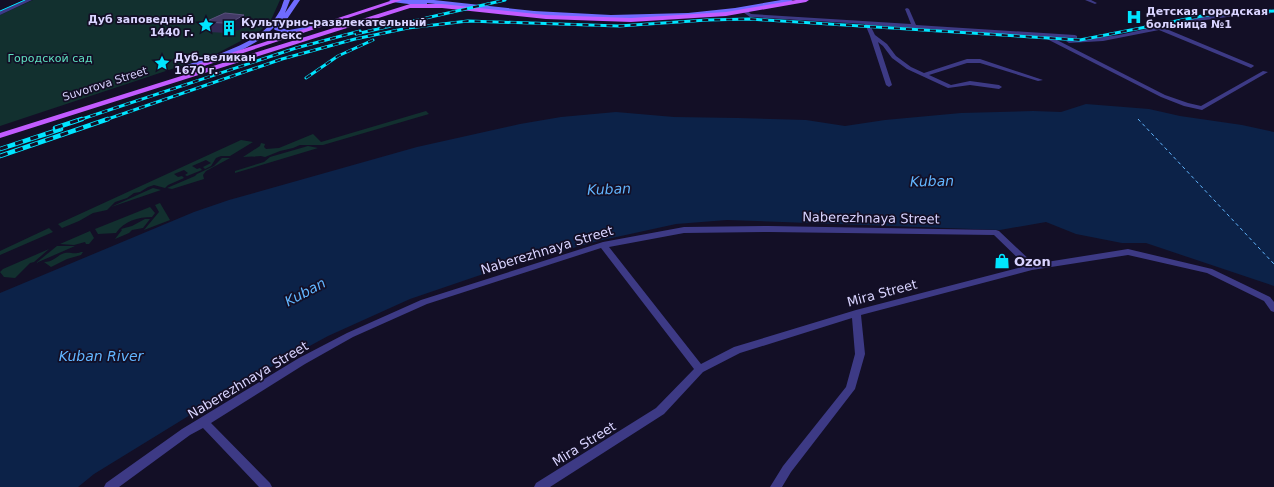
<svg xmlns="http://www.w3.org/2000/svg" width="1274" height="487" viewBox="0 0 1274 487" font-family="'DejaVu Sans',sans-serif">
	<rect width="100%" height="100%" fill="#130f26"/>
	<path fill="#12302f" d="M33,0H280L271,20L260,31L214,55L0,126V15Z
		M426,111L429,114L323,145H300L293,148L280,151L265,157L261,156L243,157L260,146L261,143L265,144L264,147L266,149L279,148L313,134L321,142Z
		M241,140L253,142L230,156H221L216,158L211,166L205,169L203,167L211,163L206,160L192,166L197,169L200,168L202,170L187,176L185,175L188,173L184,170L174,174L178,177L182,176L184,178L168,185L165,188L154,185L148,187L140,192L134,193L127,198L115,202L107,210L93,213L79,221L62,228L58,224Z
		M308,146L318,148L235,173V171L264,162L270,157Z
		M222,158H230L206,171L203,175L204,179L172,189L167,188L195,176L197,174L214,166Z
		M153,188L161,190L111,207L113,206Z
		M160,203L170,220L144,230L159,212L155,205Z
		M150,207L155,213L152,217C138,217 124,221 116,233L98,234L95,229Z
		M145,219H150L143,228L132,230L129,233L115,239L122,230L121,229L132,226Z
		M49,228L53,232L0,255V251Z
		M90,231L94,238L89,244H86L85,242L74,245L60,244Z
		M57,246H75L36,263Z
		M49,249L34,262L30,263L15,278L4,277L0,272L3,269Z
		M81,252H83L81,255L67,259L51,267L44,262C54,262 57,255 65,253C71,252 74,255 81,252Z"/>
	<path fill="#0c2248" d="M1086,104L1149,109L1180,116L1242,125L1274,132V286L1146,243H1122L1076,234L1046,222L1000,230L727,220L676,224L598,241L498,269L410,299L328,336L247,380L94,474L78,487H0V293L194,212L229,200L417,147L520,124L561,117L616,112L674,117L738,118L806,120L845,126L885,120L961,113L1033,111L1061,112Z"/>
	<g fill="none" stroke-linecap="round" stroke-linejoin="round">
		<path stroke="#62b6ff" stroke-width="1" stroke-dasharray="3.5 3" stroke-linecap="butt" d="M1138,119L1274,264"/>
		<path fill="#3d3a85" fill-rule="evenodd" d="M1085,0H1091L1097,3L1095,4Z
			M740,8H744L751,14L911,24L905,9L907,8L909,9L916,25L1075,35L1077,36V38L1051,37L1165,95L1188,103L1201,106L1263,71L1268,72L1202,110L1184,106L1161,97L1045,38V37L870,25L875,35L887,44L896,56L911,67L924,73L967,59H980L1043,80L1038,81L980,63H967L929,75L951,85L970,81L999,85L1002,87L999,89L970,85L948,88L907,69L892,58L883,46L878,42L892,85L889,87L886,85L870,36L865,24L750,17L740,10Z
			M1261,12H1269L1271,13L1269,14C1233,15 1199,20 1164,28L1253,65L1254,66L1251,68L1159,30L1103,41L1069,43L1066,41L1069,39H1086L1119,35L1210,15Z
			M769,226L996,230L999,231L1034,264L1128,249L1212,269L1270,297L1274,302V312L1271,311L1264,301L1207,273L1128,255L1032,270L861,315L865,354L855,389L791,472L782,487H770L783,466L846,387L855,354L852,318L740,353L703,372L664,414L550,487H534L536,483L656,408L694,369L601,248L427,304L353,337L305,364L211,423L270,483L272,487H259L203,428L190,435L119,487H104L106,483L182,429L299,358L347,333L421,300L603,242L684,227ZM769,232L994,235L1026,266L856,310L734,347L701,364L609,247L684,233Z"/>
		<path fill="#3d3a85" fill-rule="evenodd" d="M24,0H32L0,15V11Z"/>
		<path fill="#6f6bff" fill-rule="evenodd" d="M284,0H290L285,13L294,0H300L281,28L289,30L311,26L313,27V29L289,34L275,30L274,29L278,22C262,44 233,54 208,63C202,65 194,70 187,69V65C218,54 260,44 278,14C281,10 282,5 284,0Z
			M389,0H434L534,11L611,15L688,13L735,8L781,0H793C786,5 765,7 755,9C647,29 535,16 427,3V5L425,6L392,2Z"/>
		<path fill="#c25bff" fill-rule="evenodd" d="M393,0H402L183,73H177L176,71Z
			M796,0H809L806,2L726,16L631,22L546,19L442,8H410L0,138V133L410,4H442L546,15L631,18L726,12Z"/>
		<path stroke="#00e5ff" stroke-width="1" d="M0,11L25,0"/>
		<defs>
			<path id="rail-far1" d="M356,34L505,0
				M306,78L338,56L373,40
				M79,120L296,48L360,31
				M105,120L282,59L355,39L408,28L468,21L619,26L707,20L750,19L1080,40L1207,15L1274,11"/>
			<path id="rail" d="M55,128L82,119
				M0,149L61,129
				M0,156L108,119"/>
		</defs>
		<use href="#rail-far1" stroke="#00e5ff" stroke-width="3"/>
		<use href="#rail" stroke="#00e5ff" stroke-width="4.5"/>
		<use href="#rail-far1" stroke="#130f26" stroke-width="2" stroke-dasharray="6" stroke-linecap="butt"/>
		<use href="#rail" stroke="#130f26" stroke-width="3" stroke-dasharray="8" stroke-linecap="butt"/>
	</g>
	<path fill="#312854" d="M244,15L248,25L239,30L227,33L209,32L205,22Z"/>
	<path fill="#1d163a" d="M244,15L248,25L239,30L227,33L223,23Z"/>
	<path fill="#433a66" stroke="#5a527e" d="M225,13L244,15L235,20L223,23L205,22Z"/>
	<defs>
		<symbol id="hospital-bare" viewBox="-9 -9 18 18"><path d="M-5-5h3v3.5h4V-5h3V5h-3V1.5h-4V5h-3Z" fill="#00e5ff" stroke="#130f26" stroke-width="2.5" paint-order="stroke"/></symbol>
		<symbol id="sight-bare" viewBox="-9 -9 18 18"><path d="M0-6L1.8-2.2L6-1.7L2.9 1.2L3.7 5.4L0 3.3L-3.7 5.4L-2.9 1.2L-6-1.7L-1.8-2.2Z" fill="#00e5ff" stroke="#130f26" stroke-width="2.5" paint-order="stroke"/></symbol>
		<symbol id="building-bare" viewBox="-9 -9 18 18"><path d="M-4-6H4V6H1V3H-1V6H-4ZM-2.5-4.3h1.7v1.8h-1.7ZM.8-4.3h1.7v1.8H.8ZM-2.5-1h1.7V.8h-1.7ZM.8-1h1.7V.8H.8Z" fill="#00e5ff" stroke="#130f26" stroke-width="2.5" paint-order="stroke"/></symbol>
		<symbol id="shop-bare" viewBox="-9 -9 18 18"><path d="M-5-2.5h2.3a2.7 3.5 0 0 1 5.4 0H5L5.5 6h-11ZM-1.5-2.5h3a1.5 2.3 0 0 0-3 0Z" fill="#00e5ff" stroke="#130f26" stroke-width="2.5" paint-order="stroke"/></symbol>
	</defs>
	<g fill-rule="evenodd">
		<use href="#hospital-bare" x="1123" y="6" width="22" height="22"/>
		<use href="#sight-bare" x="195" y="14" width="22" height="22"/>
		<use href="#building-bare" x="218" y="17" width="22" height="22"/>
		<use href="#sight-bare" x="151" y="52" width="22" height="22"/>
		<use href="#shop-bare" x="991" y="250" width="22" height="22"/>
	</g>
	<g text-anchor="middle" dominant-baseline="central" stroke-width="3.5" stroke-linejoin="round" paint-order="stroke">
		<g font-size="11" font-weight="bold" fill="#d9d4ff" stroke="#130f26" text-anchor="start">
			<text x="1146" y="11">Детская городская<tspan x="1146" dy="13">больница №1</tspan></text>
			<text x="194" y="19" text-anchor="end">Дуб заповедный<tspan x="194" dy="13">1440 г.</tspan></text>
			<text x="241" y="22">Культурно-развлекательный<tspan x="241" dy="13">комплекс</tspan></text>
			<text x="174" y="57">Дуб-великан<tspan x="174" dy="13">1670 г.</tspan></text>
		</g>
		<g font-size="11" fill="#5fe0c0" stroke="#130f26">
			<text x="50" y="58">Городской сад</text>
		</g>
		<g font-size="11" fill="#d9d4ff" stroke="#130f26">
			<text transform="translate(105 84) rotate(-18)">Suvorova Street</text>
		</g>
		<g font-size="13" fill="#d9d4ff" stroke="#130f26">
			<text transform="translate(871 218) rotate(1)">Naberezhnaya Street</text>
			<text transform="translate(547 250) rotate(-17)">Naberezhnaya Street</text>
			<text transform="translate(882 293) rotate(-15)">Mira Street</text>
			<text transform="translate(248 380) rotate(-31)">Naberezhnaya Street</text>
			<text transform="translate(584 444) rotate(-32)">Mira Street</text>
		</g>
		<g font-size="13" font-weight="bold" fill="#d9d4ff" stroke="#130f26" text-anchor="start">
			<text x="1014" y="261">Ozon</text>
		</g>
		<g font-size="14" font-style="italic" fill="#62b6ff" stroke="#130f26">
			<text transform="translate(932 181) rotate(-1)">Kuban</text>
			<text transform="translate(609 189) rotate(-2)">Kuban</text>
			<text transform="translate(305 292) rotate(-28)">Kuban</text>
			<text x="101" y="356">Kuban River</text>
		</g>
	</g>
</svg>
